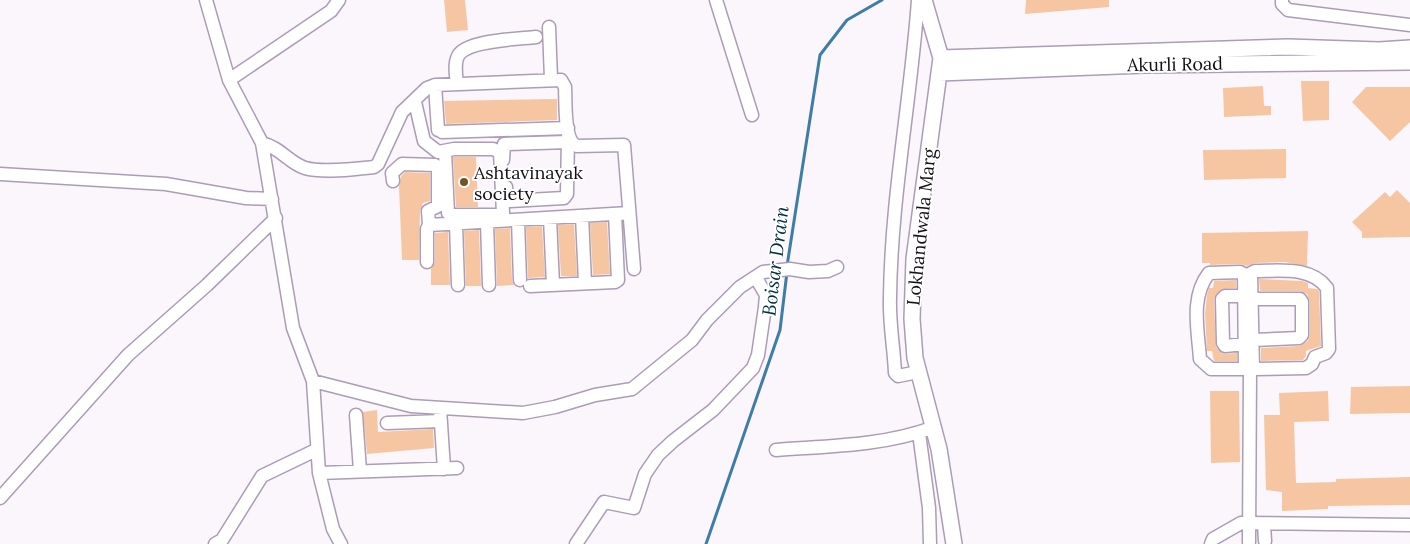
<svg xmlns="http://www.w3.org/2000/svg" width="1410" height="544" viewBox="0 0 1410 544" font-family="Lora,serif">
	<rect width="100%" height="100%" fill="#faf6fc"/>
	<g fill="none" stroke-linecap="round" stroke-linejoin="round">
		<path stroke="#3f7da9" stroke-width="3" d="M787,266L820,55L847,20L882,0
			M706,544L780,330L787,272"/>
	</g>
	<path fill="#f6c6a2" d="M444,0H465L468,30L447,32Z
		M1026,0H1109V7L1025,14Z
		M1301,81H1329V120L1303,121Z
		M1263,86L1264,106H1271V115L1224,117L1223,88Z
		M1366,87H1410V122L1390,141L1352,102Z
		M557,99V120L446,124L444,101Z
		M1286,149V178L1204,180L1203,150Z
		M453,157H476L478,207H456Z
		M405,172L430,173V201L423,203L420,211L419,260H402L399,186L401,176Z
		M1397,190L1410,203V237L1362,238V232L1352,222L1385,192L1390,197Z
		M607,222L610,274L593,275L590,223Z
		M574,224L577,276H561L558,225Z
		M542,226L545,277L528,278L526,227Z
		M510,228L512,280L514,285L497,286L495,229Z
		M479,230L481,286H466L464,231Z
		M1308,231L1307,266L1285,262L1255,263L1247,266L1240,264L1210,265V263H1202V233Z
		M448,232L450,285H431V269L435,262V233Z
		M1259,279L1302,281L1308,283V288L1317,289L1319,291L1321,346L1306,351V356L1303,360L1261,361V348L1299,346L1308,341L1310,335V302L1307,294L1300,291H1260Z
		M1236,280V288L1222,289L1214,299L1216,347L1222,354L1237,353V361H1214L1212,351H1207L1205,314L1207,295L1209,288H1213L1214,281Z
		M1410,386V413L1350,414L1351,387Z
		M1210,391H1239L1240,462L1211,463Z
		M1328,391L1329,421L1294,422L1296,483L1336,482V479L1410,477V505L1328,506V509L1282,511V492L1266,490L1264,415H1280L1279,393Z
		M377,410L378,432L433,429L434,448L367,454L363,412Z"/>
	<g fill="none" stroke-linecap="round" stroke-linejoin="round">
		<defs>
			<path id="minor" d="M206,0L229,80L262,143L293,328L313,381L319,473L333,529L341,544
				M716,0L752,115
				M918,0C911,99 891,198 890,298C889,323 894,348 895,373L898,376L918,372
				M1282,0V4L1288,10L1410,25
				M549,27L551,79
				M229,80L331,11L339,0
				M457,84C456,75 454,64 458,56C466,40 519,39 536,37
				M435,85L438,130
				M415,102L424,141L438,152L454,149H493L500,152L503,213L500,215H451L448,213L445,152
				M442,132L568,128
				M262,143C281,148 289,163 305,168C322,173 356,169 374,167L378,164L402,112L427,88L435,85L561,80L565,87C566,101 563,141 577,146L624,145L634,269
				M503,160L504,144L568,142
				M0,174L166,184L246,198L272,199
				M393,181L392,173L402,164L435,165L438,168V206L428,211L429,225
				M506,187L507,199L510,201L564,198L567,194L568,136
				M582,216L585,283
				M550,218L553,285
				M518,220L520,280
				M487,222L489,285
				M456,224L458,285
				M427,262V229L429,225L629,213
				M530,286L615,282L618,280L615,214
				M1244,296H1225L1222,299L1223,343L1225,346L1245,344
				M1252,299H1300L1302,302V335L1299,338L1253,340
				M1245,369L1244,274L1240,272L1209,273C1190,297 1198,330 1200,359L1211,369H1253L1306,368L1312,364L1315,357L1326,353L1329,349L1327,288C1311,266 1280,271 1255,271L1251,273L1253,369
				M313,381L411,406L523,413L555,407L595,395L632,389L692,340L707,320L740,287L763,272L790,269L809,272L828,271L837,267
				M440,409L444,469
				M356,415L360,471
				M387,423L441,421
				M919,433L929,508L930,544
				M776,450C828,446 882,446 932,428
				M319,473L457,468
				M0,498L128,355L207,285L276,218
				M1264,524L1265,541
				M1249,542L1250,369
				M215,544L222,540L262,476L316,450
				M576,544L604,502L634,508L645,474L658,455L673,441L713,410L753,368L758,355L765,307L766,295L756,278
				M1211,544L1213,539L1241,523L1410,525"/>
			<path id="tertiary" d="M924,0L941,58L914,259L912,319L915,358L939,449L954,544
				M941,58L1288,47L1379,50L1410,48
				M939,73L1144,65L1410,62"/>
		</defs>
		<use href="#minor" stroke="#ac9cb5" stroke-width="15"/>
		<use href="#tertiary" stroke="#ac9cb5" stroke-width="18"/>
		<use href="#minor" stroke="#fff" stroke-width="12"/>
		<use href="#tertiary" stroke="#fff" stroke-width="15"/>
	</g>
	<circle fill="#705527" stroke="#fff" stroke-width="2" cx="464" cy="182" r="5"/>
	<g text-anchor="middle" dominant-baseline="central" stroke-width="4" stroke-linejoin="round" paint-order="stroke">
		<g font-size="18" fill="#140e17" stroke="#fff">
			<text transform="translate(1175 64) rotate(-1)">Akurli Road</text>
			<text transform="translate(921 227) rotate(-84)">Lokhandwala Marg</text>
		</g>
		<g font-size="18" fill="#140e17" stroke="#fff" text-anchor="start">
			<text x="474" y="172">Ashtavinayak<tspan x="474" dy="21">society</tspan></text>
		</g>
		<g font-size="19" font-style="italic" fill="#042d44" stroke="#fff">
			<text transform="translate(775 261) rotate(-83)">Boisar Drain</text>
		</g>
	</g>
</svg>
